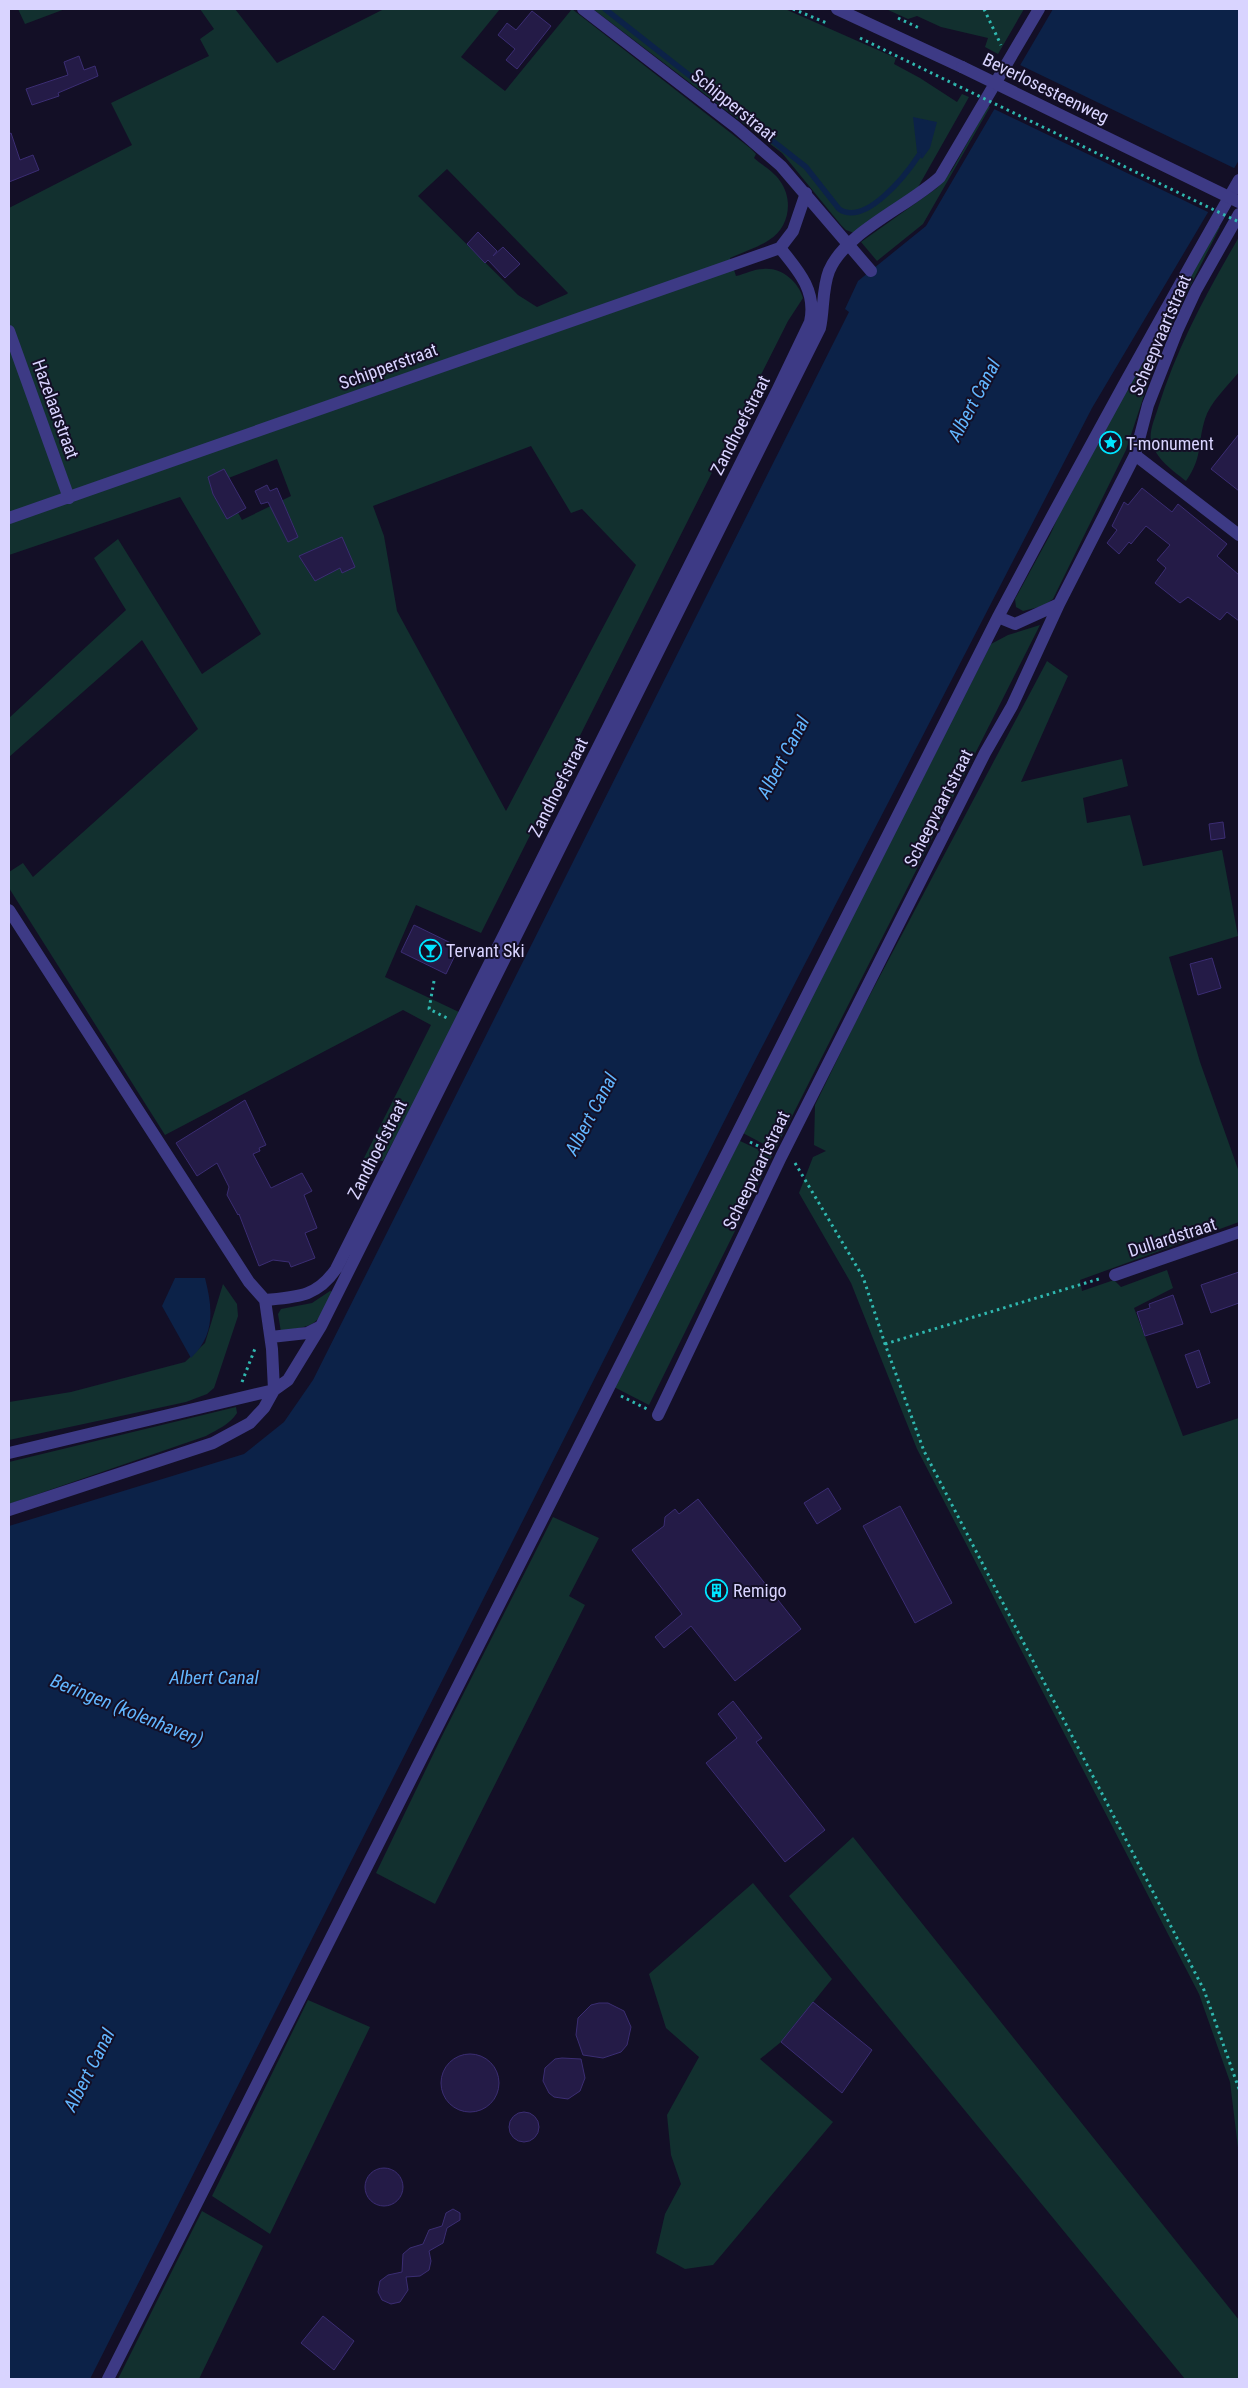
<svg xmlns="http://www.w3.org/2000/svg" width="1248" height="2388" viewBox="0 0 1248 2388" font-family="'Roboto Condensed',sans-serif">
	<rect width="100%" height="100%" fill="#130f26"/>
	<path fill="#12302f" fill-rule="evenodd" d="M18,9H65L25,24Z
		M200,9H235L277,63L384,9H500L461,57L505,91L572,9L750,148L756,154L754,158C762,165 774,172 780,181C794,200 789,228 769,240C757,248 743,252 730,258L736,276C745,274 754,269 763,269C781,267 798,281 803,298L788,321L481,933L416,905L385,977L461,1013L383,1161L364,1158L431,1025L403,1010L165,1135L9,888V872L23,863L33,877L198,729L142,640L9,757V718L126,610L94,558L118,539L202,674L261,634L180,497L9,555V208L132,145L111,103L209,56L200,39L214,29ZM447,169L568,293L567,294L537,307L518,295L418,196ZM531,446L571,513L582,509L636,565L506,811L397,611L384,536L373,506ZM277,459L291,496L242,520L221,481Z
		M593,9H785L896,58L894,64L920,78L957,102L962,94L969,97L917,189L854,233L846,230L841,225L782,153Z
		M886,9H1024L998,54L985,47L988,38L941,27L917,16L908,19Z
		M988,106L990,107L923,224L877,261L861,242L937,188L952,170Z
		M1218,226L1220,227L1161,344L1126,450L1053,599L1043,606L1023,611L1016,607L1015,599L1051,533L1067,496Z
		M1239,237V372C1228,386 1210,402 1205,419C1197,445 1203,457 1186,481C1172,470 1156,459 1151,441C1149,431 1155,418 1158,408C1177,347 1207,292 1239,237Z
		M1040,625L775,1150L741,1132L991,644L1008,635Z
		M1047,661L1068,676L1021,782L1122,759L1128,786L1083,798L1087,823L1130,815L1143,866L1222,850L1238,936L1169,957L1200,1062L1239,1172V1222L1080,1280L1082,1291L1114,1280L1121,1287L1167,1270L1173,1288L1134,1308L1183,1436L1239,1418V2156L1230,2082L1199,1994L917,1449L851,1283L799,1193L813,1157L826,1151L814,1145L815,1105L855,1023Z
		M738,1140L772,1156L649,1405L614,1387Z
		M223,1284L237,1304L238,1316L214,1388L207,1394L186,1402L9,1440V1402L71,1392L185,1362L205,1343Z
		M330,1291L333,1292C315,1327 319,1324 281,1332L278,1314L281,1309L312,1303Z
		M236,1407L237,1413C229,1425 218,1429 206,1436L9,1504V1462Z
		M553,1517L599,1538L569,1596L585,1605L435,1904L376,1873L442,1736Z
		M853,1837L1239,2320V2379H1185L789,1896Z
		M753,1883L832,1979L781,2042L760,2059L833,2122L713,2265L685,2269L656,2253L665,2214L681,2184L671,2155L667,2115L699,2057L666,2028L649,1974Z
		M308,2000L370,2027L270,2234L212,2196Z
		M202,2211L263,2246L199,2379H118Z"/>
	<path fill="#0c2248" d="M1053,9H1239V160L1092,408L747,1076L90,2379H9V1526L244,1454L284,1422L313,1380L849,312L845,309L858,281L926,226Z
		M913,117L937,122L930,148L922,159L917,152Z
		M175,1278H205C213,1309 215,1335 191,1358L162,1306Z"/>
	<path fill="#130f26" d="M1018,64L1236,169L1210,213L992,108Z"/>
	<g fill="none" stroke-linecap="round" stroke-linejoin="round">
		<path stroke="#0c2248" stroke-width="5.5" d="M605,9L806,167L839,209C865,227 906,175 919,155"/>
	</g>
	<path fill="#241b47" stroke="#3b2d73" d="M532,11L551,26L517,69L506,60L515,49L498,35L507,23L516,30Z
		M79,56L84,70L95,66L98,76L58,93L59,96L32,105L26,89L68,75L64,62Z
		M11,133L20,160L33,155L39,170L9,182V134Z
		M478,232L497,251L493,256L503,247L520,264L505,278L488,260L485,263L467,244Z
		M1239,434V491L1211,469Z
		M224,469L246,508L227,519L213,494L208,477Z
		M267,485L270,491L277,488L298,537L288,542L268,502L261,504L255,491Z
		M1142,488L1172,512L1178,504L1227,544L1217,556L1239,575V621L1227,612L1220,620L1188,597L1180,603L1155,583L1166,568L1157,560L1170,545L1146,526L1131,544L1129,542L1119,554L1107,543L1117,530L1112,526L1124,502L1128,505Z
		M342,537L355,567L342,573L340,568L315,581L299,556Z
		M1223,822L1225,838L1211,840L1209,824Z
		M414,925L459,947L446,974L401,952Z
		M1212,958L1221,988L1198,995L1190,964Z
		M245,1100L266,1145L259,1148L260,1151L253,1154L271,1188L302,1173L312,1191L304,1195L317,1228L305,1233L315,1258L291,1267L289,1262L273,1260L259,1266L239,1214L238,1215L227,1195L229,1187L217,1163L197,1176L176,1143Z
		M1239,1272V1303L1211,1313L1201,1285Z
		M1173,1295L1183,1324L1145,1336L1137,1312L1150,1308L1149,1304Z
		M1199,1350L1210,1383L1197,1388L1185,1355Z
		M828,1488L841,1509L817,1524L804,1503Z
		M698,1499L801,1629L735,1681L691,1626L664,1648L655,1637L682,1614L632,1550L664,1526L665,1517L675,1509L679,1514Z
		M900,1506L952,1603L915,1623L863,1526Z
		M733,1701L762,1738L756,1742L825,1830L785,1862L706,1763L737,1738L718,1714Z
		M813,2002L872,2050L842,2093L781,2042Z
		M599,2003H608L624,2011L631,2027L627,2045L621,2052L603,2058L583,2055L576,2035L578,2018L591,2005Z
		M441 2083a29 29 0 1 1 58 0a29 29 0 1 1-58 0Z
		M562,2058L581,2059L585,2078L580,2091L568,2099L554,2097L549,2093L543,2081L545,2068L555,2059Z
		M509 2127a15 15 0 1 1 30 0a15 15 0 1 1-30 0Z
		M365 2187a19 19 0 1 1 38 0a19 19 0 1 1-38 0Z
		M453,2209L460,2213V2220L447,2228L443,2243L429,2251L431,2261L429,2270L420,2276L406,2277L408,2290L400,2302L391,2304L382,2300L378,2292L380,2281L388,2275L402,2272L403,2254L410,2248L423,2244L429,2230L442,2226L446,2213Z
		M323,2316L354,2341L334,2370L301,2343Z"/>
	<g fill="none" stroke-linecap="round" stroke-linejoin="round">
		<path stroke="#2fb8b0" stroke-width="3" stroke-dasharray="2.5 4" stroke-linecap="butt" d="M793,9L829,24
			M984,9L1001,45
			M898,18L919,28
			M860,38L954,84
			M434,981L429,1009L447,1018
			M750,1142L769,1151
			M795,1163L863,1277L885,1344L924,1451L1204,1990L1239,2089
			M885,1344L1102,1278
			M242,1382L256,1346
			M621,1396L647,1409"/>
		<path stroke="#3d3a85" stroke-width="12" d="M583,9L736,127L781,166L871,271
			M837,9L962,67
			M780,248L793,231L806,193
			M9,331L69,498
			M1135,455L1239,535
			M9,518L780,248
			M998,617L1015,624L1059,604
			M9,910L249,1282L265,1300L272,1349L274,1390
			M1115,1275L1239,1232
			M265,1300C297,1297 317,1297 336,1269L778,389L810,322C817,291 798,270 780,248
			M271,1337L307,1333L321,1326L820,328C824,310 822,289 829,271C845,232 909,206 940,177L1039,9
			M658,1415L781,1157L985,753L1012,706L1059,604L1135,455L1148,405L1177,331L1196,290L1239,214
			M9,1453L274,1390L288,1380L321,1326
			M9,1510L213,1443L250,1423L264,1408L274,1390
			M108,2379L998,617C1076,470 1156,325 1239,180"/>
		<path stroke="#2fb8b0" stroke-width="3" stroke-dasharray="2.5 4" stroke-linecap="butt" d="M954,84L1239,222"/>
		<path stroke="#3d3a85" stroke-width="12" d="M962,67L1239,202"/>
	</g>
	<defs>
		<symbol id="sight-ring" viewBox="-11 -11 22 22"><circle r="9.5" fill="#130f26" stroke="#00e5ff" stroke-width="1.5"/><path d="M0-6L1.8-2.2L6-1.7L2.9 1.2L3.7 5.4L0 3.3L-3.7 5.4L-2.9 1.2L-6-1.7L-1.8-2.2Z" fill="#00e5ff"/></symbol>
		<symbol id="bar-ring" viewBox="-11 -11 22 22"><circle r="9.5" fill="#130f26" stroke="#00e5ff" stroke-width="1.5"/><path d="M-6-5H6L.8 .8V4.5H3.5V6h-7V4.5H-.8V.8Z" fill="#00e5ff"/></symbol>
		<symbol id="building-ring" viewBox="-11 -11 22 22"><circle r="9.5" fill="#130f26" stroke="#00e5ff" stroke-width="1.5"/><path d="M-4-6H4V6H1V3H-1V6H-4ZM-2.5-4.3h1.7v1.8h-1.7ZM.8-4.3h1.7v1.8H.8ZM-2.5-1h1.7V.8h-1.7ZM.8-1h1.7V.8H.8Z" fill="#00e5ff"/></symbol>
	</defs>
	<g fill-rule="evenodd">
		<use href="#sight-ring" x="1098" y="430" width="25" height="25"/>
		<use href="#bar-ring" x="418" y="938" width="25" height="25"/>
		<use href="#building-ring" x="704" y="1578" width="25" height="25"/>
	</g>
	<g text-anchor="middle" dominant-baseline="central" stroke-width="4" stroke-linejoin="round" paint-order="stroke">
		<g font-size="18" fill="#d9d4ff" stroke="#130f26">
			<text transform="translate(1046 88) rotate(26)">Beverlosesteenweg</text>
			<text transform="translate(734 105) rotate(39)">Schipperstraat</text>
			<text transform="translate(1160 335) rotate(-67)">Scheepvaartstraat</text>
			<text transform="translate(388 366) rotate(-20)">Schipperstraat</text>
			<text transform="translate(56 409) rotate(70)">Hazelaarstraat</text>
			<text transform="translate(740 425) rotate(-63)">Zandhoefstraat</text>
			<text transform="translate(558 787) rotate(-63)">Zandhoefstraat</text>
			<text transform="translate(938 808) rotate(-63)">Scheepvaartstraat</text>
			<text transform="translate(377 1149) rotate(-63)">Zandhoefstraat</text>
			<text transform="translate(756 1170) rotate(-64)">Scheepvaartstraat</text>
			<text transform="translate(1172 1237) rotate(-18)">Dullardstraat</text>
		</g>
		<g font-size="18" fill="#d9d4ff" stroke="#130f26" text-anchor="start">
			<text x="1126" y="443">T-monument</text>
			<text x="446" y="950">Tervant Ski</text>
			<text x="733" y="1590">Remigo</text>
		</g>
		<g font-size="19" font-style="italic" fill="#62b6ff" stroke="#130f26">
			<text transform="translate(974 400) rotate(-62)">Albert Canal</text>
			<text transform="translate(783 757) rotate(-62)">Albert Canal</text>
			<text transform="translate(591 1114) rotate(-62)">Albert Canal</text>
			<text x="214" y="1677">Albert Canal</text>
			<text transform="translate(127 1710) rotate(22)">Beringen (kolenhaven)</text>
			<text transform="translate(89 2070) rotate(-63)">Albert Canal</text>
		</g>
	</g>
	<rect width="1248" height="2388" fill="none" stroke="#d9d4ff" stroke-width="20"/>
</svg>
